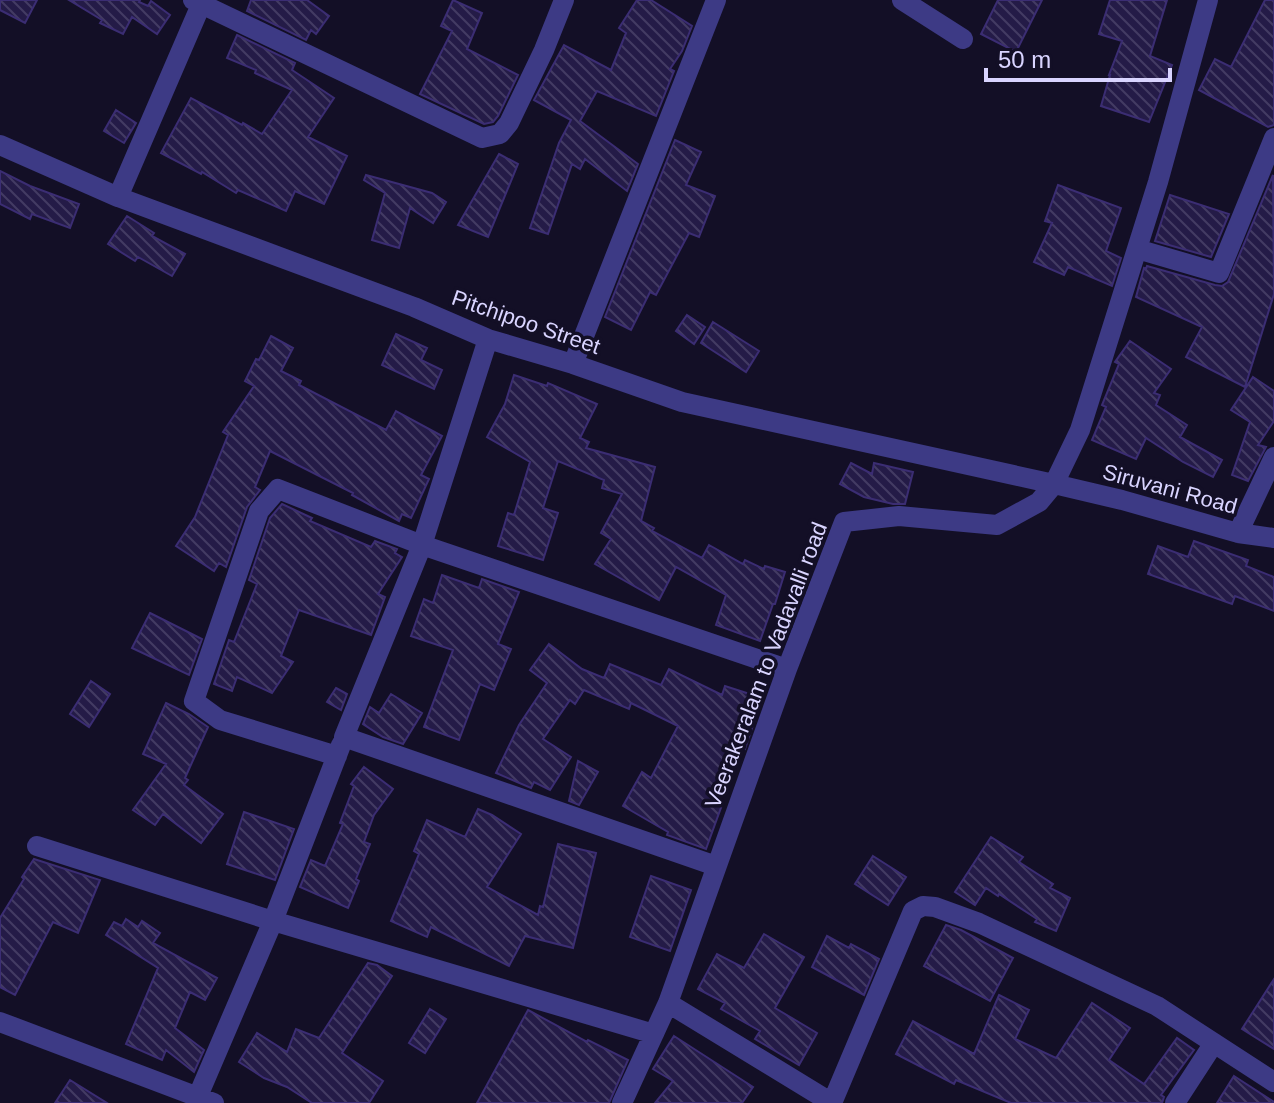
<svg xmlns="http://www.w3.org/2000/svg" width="1274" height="1103" viewBox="0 0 1274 1103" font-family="Helvetica,sans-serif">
	<defs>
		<pattern id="building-back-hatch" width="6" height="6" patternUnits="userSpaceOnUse" patternTransform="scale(2)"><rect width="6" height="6" fill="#241b47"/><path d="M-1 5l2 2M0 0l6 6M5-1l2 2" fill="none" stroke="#433b63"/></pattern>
	</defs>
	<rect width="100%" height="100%" fill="#130f26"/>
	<path fill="url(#building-back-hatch)" stroke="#3b2d73" stroke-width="2" d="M0,0H37L25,23L0,10Z
		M69,0H140L139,2L148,6L151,1L170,15L157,34L132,17L123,34L100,23L102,20Z
		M251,0H307L329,16L316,34L311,30L306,40L247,11Z
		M453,0L482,13L467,49L518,75L498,116L493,122L484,124L420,94L452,31L441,26Z
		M637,0H651L692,26L682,51L670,69L674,71L656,116L597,91L580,121L638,164L627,191L585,159L580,169L572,164L548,234L530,228L559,143L571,120L534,100L564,45L611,70L626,33L619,28Z
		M998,0H1042L1016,52L981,34Z
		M1110,0H1167L1150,56L1172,65L1149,122L1101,106L1110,75H1109L1122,41L1099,34Z
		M1265,0H1274V125L1268,127L1199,90L1215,59L1231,67Z
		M237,35L295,63L292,70L334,98L308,137L347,156L324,204L295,191L286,211L238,190L236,193L202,172L201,174L161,153L191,98L242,125L243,123L262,134L292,90L255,73L256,70L227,58Z
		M116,110L136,123L124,143L104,131Z
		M675,140L701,152L686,185L715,196L699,237L689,233L656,295L650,292L631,330L605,317Z
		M499,154L518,164L488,237L458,225Z
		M0,171L30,186L79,204L70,228L32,214L30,219L0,204Z
		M366,175L432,193L446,202L433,223L410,208L399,248L372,240L385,193L364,180Z
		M1273,175L1274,294L1245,387L1186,357L1202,327L1136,297L1144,268L1146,269L1147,266L1215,285L1222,286L1228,282Z
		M1058,185L1121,208L1106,251L1121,258L1112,286L1068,267L1064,275L1034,262L1052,223L1045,221Z
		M1170,195L1229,214L1211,257L1155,241Z
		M127,216L154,233L152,236L185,254L172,276L138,257L135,261L108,244Z
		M687,315L705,327L694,344L676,331Z
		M713,322L759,351L746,372L701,343Z
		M396,334L427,348L421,360L442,370L434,389L382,365Z
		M271,336L293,348L281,371L301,381L299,385L386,430L396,411L442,436L421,475L429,479L411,518L402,514L399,521L352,495L353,493L270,451L255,487L260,490L247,507L226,567L219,563L214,571L176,546L195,517L228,435L223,432L254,386L245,381L256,359L259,360Z
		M1130,341L1171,369L1154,393L1160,395L1156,405L1187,425L1180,437L1222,460L1213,477L1183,462L1146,438L1136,459L1092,440L1106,407L1102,405L1119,364L1115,362Z
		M514,375L547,386L548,383L597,404L580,438L589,442L586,448L655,467L641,521L654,528L652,531L702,558L709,545L743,564L745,560L764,569L765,566L785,572L775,604H773L760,641L716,625L726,595L676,567L659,600L595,564L611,539L601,533L622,494L602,488L604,480L558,461L543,508L558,513L543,560L498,546L508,513L514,515L530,462L487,437L505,404Z
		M1253,377L1274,391V421L1258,445L1266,447L1248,481L1232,475L1250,422L1231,410Z
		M851,463L872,474L874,463L913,472L905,504H893L864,497L840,484Z
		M282,504L312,518L310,521L371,547L375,541L397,549L395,553L402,557L378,594L385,597L371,635L299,610L281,656L293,662L272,693L237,677L232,691L214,684L229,640L234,642L257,584L249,580L270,518Z
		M1194,541L1248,560L1246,566L1274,577V611L1235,596L1232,604L1148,574L1158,546L1188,557Z
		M442,575L479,588L482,579L519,592L498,644L511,649L494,690L480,684L459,740L424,727L453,650L411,636L424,599L433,603Z
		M150,613L202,639L189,675L132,648Z
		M549,644L582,669L604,678L610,664L661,685L669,669L722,695L725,686L762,698L745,749L742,748L714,799L723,802L706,849L667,835L668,832L623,806L642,772L651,778L678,726L631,703L629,709L584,690L575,704L570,700L543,739L571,757L550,790L534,782L531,788L496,773L519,725L547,683L530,670Z
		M91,681L110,694L89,727L70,714Z
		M336,688L347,694L341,710L327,702Z
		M391,694L422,713L403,744L383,737L363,724L370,707L379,713Z
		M166,703L189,714L208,727L185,778L188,780L184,785L223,814L201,843L163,814L155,825L133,810L166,764L143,754Z
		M578,761L598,772L579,805L569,801Z
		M364,767L393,789L374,815L364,842L370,844L356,879L359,881L348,908L300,887L311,860L325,866L343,824L340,823L354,786L351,784Z
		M478,809L492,815L521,834L487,887L538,915L540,906L543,907L558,844L596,853L573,948L525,936L509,966L431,927L427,937L391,921L419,854L414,851L427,820L465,837Z
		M244,812L294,829L275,880L227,864Z
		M991,837L1023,857L1019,862L1053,884L1050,888L1070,898L1056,931L1035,922L1037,919L999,894L998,896L986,888L975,905L955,892Z
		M873,856L906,877L888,905L855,884Z
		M34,859L100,880L78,933L53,922L15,995L0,987V918L24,879L22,877Z
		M651,876L691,890L670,951L630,937Z
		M126,919L138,927L142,921L160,933L153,943L217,978L205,1000L190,992L175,1028L204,1050L194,1072L166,1050L162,1060L126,1044L158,968L106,935L114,922L122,926Z
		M946,925L961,930L1013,958L990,1001L924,966Z
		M764,934L804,957L775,1008L817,1033L799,1065L755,1039L760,1031L721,1009L725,1003L698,989L717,954L744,968Z
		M827,936L849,948L851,944L879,959L864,995L812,967Z
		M368,963L377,965L392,976L342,1053L383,1081L369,1103H312L287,1087L264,1078L239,1062L257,1033L287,1052L296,1029L319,1038Z
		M1274,979V1049L1242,1029Z
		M999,995L1029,1010L1015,1039L1056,1058L1092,1003L1130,1028L1109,1060L1144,1084L1177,1038L1194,1050L1161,1095L1164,1097L1162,1103H1011L956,1080L954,1084L896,1054L913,1021L974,1054Z
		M430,1009L446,1019L425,1053L409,1043Z
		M528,1010L587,1042L588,1040L628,1060L609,1103H477Z
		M674,1036L753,1087L742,1103H655L673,1081L653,1069Z
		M1234,1076L1274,1102V1103H1217Z
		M70,1080L107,1103H55Z"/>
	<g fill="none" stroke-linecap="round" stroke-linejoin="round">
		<path stroke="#3d3a85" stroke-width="20" d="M193,0L482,138L500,134L509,123L544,50L564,0
			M902,0L963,39
			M0,145L118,197L414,307L488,339L573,364L682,402L1054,484L1122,500L1238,533L1274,538
			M118,197L203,0
			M1137,249L1219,273L1274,138
			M488,339L422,545L344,737L716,866
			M573,364L716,0
			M1238,533L1274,457
			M337,756L220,720L194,701L259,511L278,489L422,545L787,669
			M37,846L273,921L654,1034
			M668,1003L832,1103L913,911L923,906L935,907L979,923L1157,1006L1274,1082
			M0,1022L214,1103
			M195,1103L273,921L341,745
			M622,1103L668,1003L787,669L844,522L899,516L997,525L1039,502L1054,484L1080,430L1158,182L1208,0
			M1175,1103L1214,1043"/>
	</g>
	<g text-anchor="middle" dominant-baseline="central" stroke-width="7" stroke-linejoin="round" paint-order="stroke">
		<g font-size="22" fill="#d9d4ff" stroke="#130f26">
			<text transform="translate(526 322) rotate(19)">Pitchipoo Street</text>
			<text transform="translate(1170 489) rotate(15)">Siruvani Road</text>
			<text transform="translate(766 665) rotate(-69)">Veerakeralam to Vadavalli road</text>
		</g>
	</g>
	<path d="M986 68v12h184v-12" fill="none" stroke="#d9d4ff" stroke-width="4"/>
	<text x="998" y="68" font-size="24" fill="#d9d4ff" stroke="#130f26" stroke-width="6" paint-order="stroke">50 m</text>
</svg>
